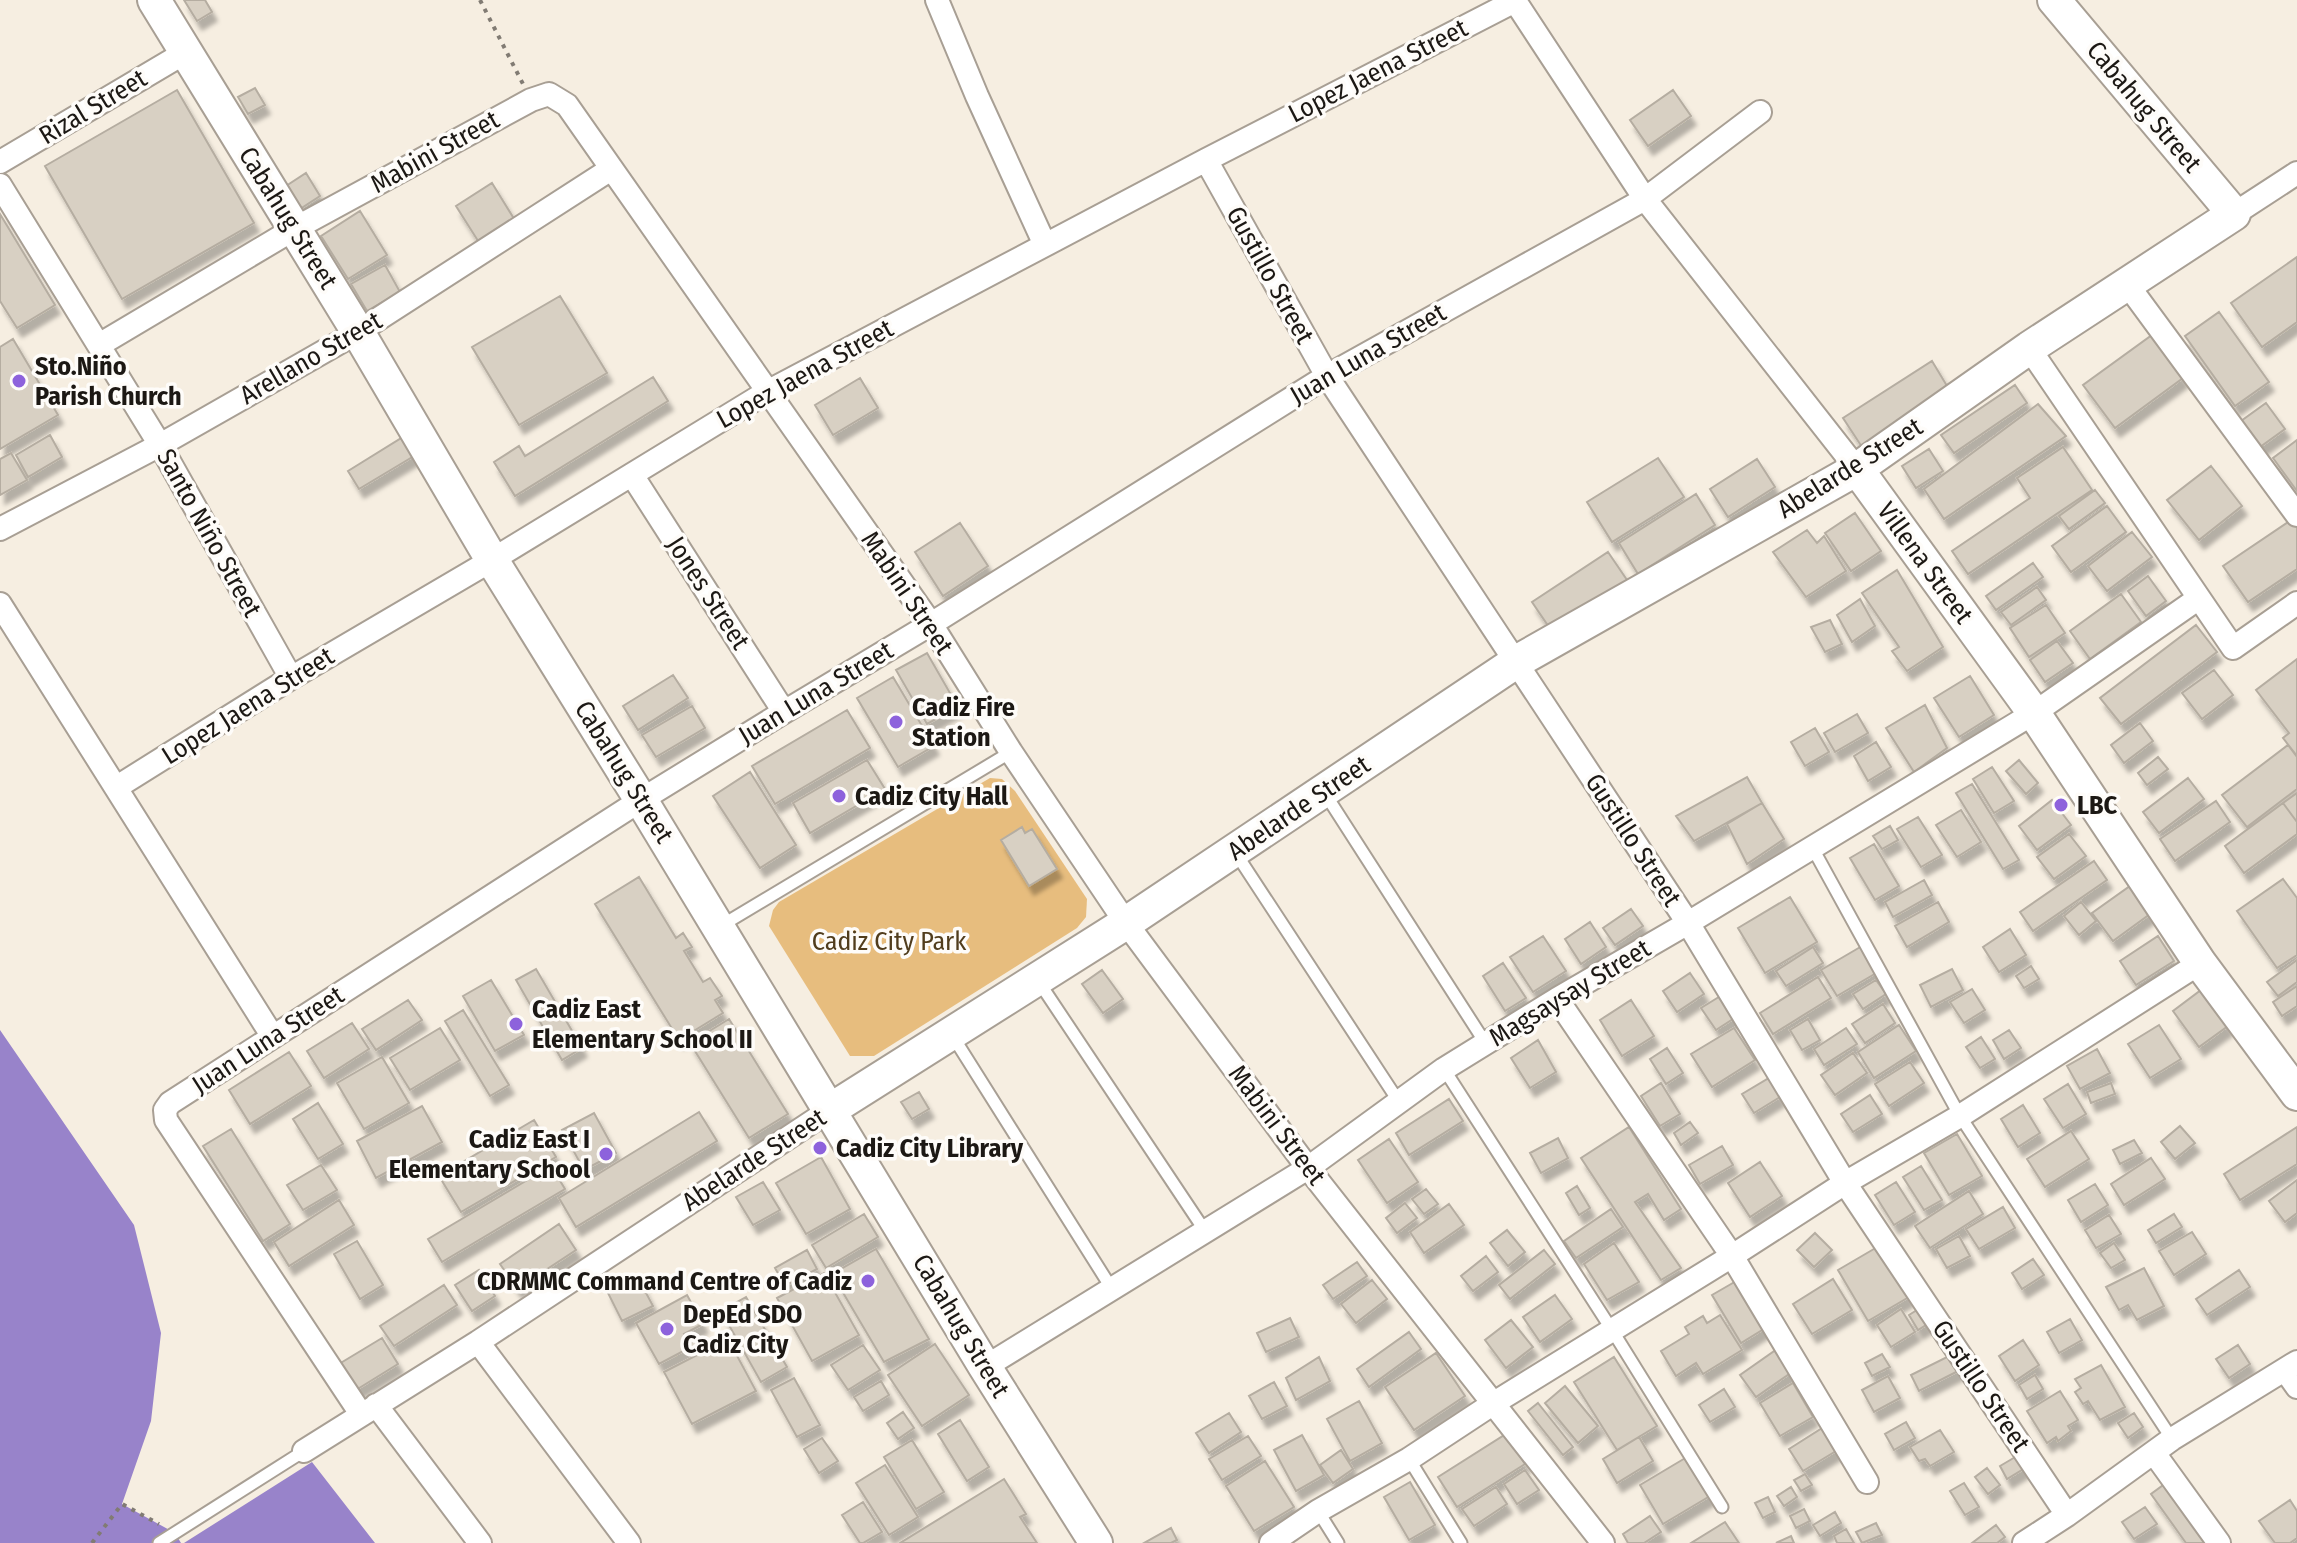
<svg xmlns="http://www.w3.org/2000/svg" width="2297" height="1543" viewBox="0 0 2297 1543" font-family="'Fira Sans Condensed',sans-serif">
	<defs>
		<filter id="shadow"><feDropShadow dx="5" dy="9" stdDeviation="2" flood-color="#0004"/></filter>
	</defs>
	<rect width="100%" height="100%" fill="#f6eee1"/>
	<path fill="#e7bd7e" d="M990,778L1002,779L1015,791L1087,899L1086,917L1077,928L874,1056H850L769,926L773,910L779,902Z"/>
	<path fill="#9883ca" d="M0,1030L134,1225L161,1333L151,1421L122,1504L175,1533L181,1543H0Z
		M312,1462L375,1543H184Z"/>
	<path fill="#d8d0c3" stroke="#b5ada1" stroke-width="2" filter="url(#shadow)" d="M184,0H205L212,12L197,21Z
		M255,88L265,105L248,114L238,97Z
		M177,90L254,223L122,299L45,166Z
		M1673,90L1691,116L1648,146L1630,120Z
		M306,173L320,196L300,209L286,186Z
		M492,183L516,222L480,244L456,206Z
		M360,211L387,255L348,279L321,236Z
		M0,214L55,305L17,328L0,301Z
		M2297,257V322L2262,347L2231,303Z
		M385,265L400,292L367,311L351,284Z
		M560,296L607,373L519,425L472,347Z
		M2219,312L2269,382L2235,406L2185,336Z
		M2152,335L2183,378L2115,428L2083,385Z
		M13,339L58,415L0,449V347Z
		M1932,361L1950,391L1862,447L1843,418Z
		M653,377L668,401L515,496L494,462L519,446L525,456Z
		M860,378L878,408L833,435L815,405Z
		M2015,385L2027,403L1954,453L1941,435Z
		M2266,403L2285,429L2260,447L2241,421Z
		M2038,404L2066,436L1944,519L1924,489Z
		M50,435L62,457L28,477L16,455Z
		M403,437L414,456L359,489L348,471Z
		M2297,440V491L2273,458Z
		M2063,447L2092,490L1968,574L1952,551L2030,498L2017,478Z
		M1929,449L1943,471L1916,488L1902,466Z
		M11,453L27,480L0,495V459Z
		M1658,458L1684,497L1612,542L1587,502Z
		M1757,459L1775,487L1728,517L1710,489Z
		M2211,466L2242,506L2199,540L2167,500Z
		M2095,490L2105,503L2069,529L2059,516Z
		M1696,494L1715,525L1638,574L1619,543Z
		M2107,506L2126,532L2071,572L2052,546Z
		M1855,513L1881,551L1851,571L1825,533Z
		M2297,516V569L2248,602L2223,566Z
		M960,523L988,566L943,596L915,552Z
		M1807,530L1817,543L1824,536L1846,571L1806,597L1773,552Z
		M2132,532L2152,557L2107,591L2088,566Z
		M1608,552L1627,580L1551,630L1532,602Z
		M2033,563L2043,577L1996,610L1986,596Z
		M1897,570L1943,647L1907,671L1892,651L1899,647L1862,593Z
		M2148,576L2166,601L2146,616L2128,591Z
		M2037,587L2046,600L2011,625L2001,612Z
		M2121,594L2141,622L2090,659L2070,631Z
		M1860,599L1875,626L1852,642L1837,615Z
		M2046,605L2065,633L2029,657L2010,628Z
		M1830,620L1842,644L1825,652L1811,627Z
		M2196,625L2217,652L2121,724L2100,698Z
		M2057,641L2073,663L2045,682L2030,660Z
		M927,653L958,707L927,724L896,670Z
		M2297,659V756L2283,738L2289,733L2256,690Z
		M2214,670L2233,695L2202,719L2182,693Z
		M673,675L688,698L638,730L623,706Z
		M1970,676L1994,715L1959,737L1934,698Z
		M893,677L934,746L898,767L857,698Z
		M1925,705L1947,748L1914,772L1886,728Z
		M692,706L705,728L656,757L642,735Z
		M847,710L870,748L775,804L752,766Z
		M1857,714L1868,733L1835,752L1824,733Z
		M2140,723L2153,741L2124,763L2111,745Z
		M1815,728L1829,752L1805,766L1791,742Z
		M1876,742L1891,767L1868,781L1854,756Z
		M2288,745L2297,757V789L2247,827L2222,795Z
		M2158,757L2168,769L2147,785L2138,773Z
		M867,760L885,789L810,833L793,803Z
		M2019,760L2038,783L2026,794L2006,771Z
		M1992,767L2014,801L1994,813L1973,779Z
		M750,772L796,845L760,868L713,796Z
		M1747,777L1762,803L1694,841L1676,816Z
		M2188,778L2204,799L2159,833L2143,812Z
		M1972,784L2019,860L2003,869L1956,793Z
		M2297,793V822L2283,803Z
		M2052,800L2071,825L2037,850L2019,826Z
		M2216,801L2230,822L2175,861L2160,839Z
		M1762,803L1784,839L1747,864L1727,824Z
		M2283,803L2297,822V834L2244,873L2225,846Z
		M1961,810L1981,842L1957,857L1936,825Z
		M1918,817L1942,855L1921,867L1897,829Z
		M1890,826L1898,840L1882,849L1873,836Z
		M1022,827L1025,833L1032,829L1057,869L1029,886L1001,840Z
		M2069,834L2086,856L2054,879L2037,857Z
		M1874,844L1899,886L1875,900L1850,858Z
		M2094,861L2107,880L2033,931L2020,912Z
		M639,877L676,938L683,933L692,947L684,951L703,982L710,978L722,996L715,1000L723,1013L679,1040L595,904Z
		M2283,879L2297,898V955L2277,968L2237,911Z
		M1924,880L1932,895L1893,917L1885,902Z
		M2130,886L2150,914L2113,941L2092,913Z
		M1790,897L1817,942L1765,973L1738,928Z
		M1938,902L1949,922L1907,947L1895,926Z
		M2081,902L2096,921L2079,935L2064,916Z
		M1631,909L1643,926L1615,945L1603,928Z
		M1590,922L1606,947L1581,964L1565,939Z
		M2010,929L2026,955L1999,972L1983,947Z
		M1543,936L1566,971L1533,992L1510,957Z
		M2158,936L2174,961L2136,985L2120,961Z
		M1862,946L1878,972L1837,996L1821,970Z
		M1813,947L1823,963L1786,986L1776,971Z
		M2297,960V982L2278,996L2267,982Z
		M1503,963L1526,998L1505,1011L1483,976Z
		M2031,966L2039,979L2024,988L2016,976Z
		M536,969L582,1048L562,1060L516,980Z
		M1952,969L1963,990L1931,1007L1920,985Z
		M1102,970L1123,999L1103,1013L1082,984Z
		M1690,973L1704,994L1677,1012L1663,991Z
		M1818,977L1831,998L1773,1034L1760,1013Z
		M491,980L524,1035L495,1051L463,996Z
		M1876,980L1886,994L1863,1009L1853,994Z
		M2297,986V1006L2282,1016L2273,1002Z
		M1972,989L1985,1010L1964,1023L1950,1002Z
		M2201,990L2228,1026L2199,1047L2173,1011Z
		M1722,995L1736,1017L1716,1030L1701,1008Z
		M408,1000L422,1020L376,1050L362,1029Z
		M1631,1000L1654,1036L1622,1056L1600,1020Z
		M1883,1004L1895,1023L1865,1043L1852,1024Z
		M463,1010L509,1085L490,1096L445,1021Z
		M729,1019L788,1114L749,1138L690,1043Z
		M1808,1019L1820,1040L1802,1050L1790,1030Z
		M352,1023L369,1049L324,1078L307,1051Z
		M1899,1025L1916,1051L1874,1078L1858,1052Z
		M2159,1025L2181,1059L2150,1078L2128,1044Z
		M440,1028L460,1060L410,1090L390,1058Z
		M1734,1028L1755,1060L1712,1087L1691,1054Z
		M1846,1028L1857,1044L1824,1065L1814,1049Z
		M2009,1030L2021,1048L2004,1059L1993,1040Z
		M1981,1037L1995,1059L1980,1068L1966,1047Z
		M1538,1040L1556,1072L1530,1088L1511,1058Z
		M1667,1048L1683,1073L1666,1084L1650,1059Z
		M2097,1049L2110,1073L2080,1089L2067,1066Z
		M289,1052L311,1086L250,1124L229,1090Z
		M1853,1053L1867,1073L1835,1095L1821,1075Z
		M382,1057L409,1103L364,1129L337,1083Z
		M1910,1062L1924,1083L1889,1106L1875,1084Z
		M1769,1078L1780,1097L1754,1113L1742,1094Z
		M1661,1083L1680,1114L1660,1126L1641,1096Z
		M2111,1083L2115,1094L2091,1103L2087,1092Z
		M2068,1084L2086,1114L2063,1128L2044,1099Z
		M919,1092L929,1109L912,1119L901,1102Z
		M1870,1095L1882,1114L1853,1132L1841,1114Z
		M1449,1099L1463,1121L1409,1155L1396,1133Z
		M318,1103L343,1144L318,1159L293,1119Z
		M2023,1105L2040,1133L2018,1147L2001,1119Z
		M422,1106L442,1142L376,1178L357,1141Z
		M699,1112L717,1141L576,1227L559,1198Z
		M594,1113L616,1153L584,1170L562,1130Z
		M534,1120L556,1157L461,1212L439,1176Z
		M1690,1122L1698,1133L1681,1145L1674,1133Z
		M2180,1126L2195,1143L2175,1159L2161,1142Z
		M1629,1127L1681,1209L1664,1220L1648,1194L1635,1202L1681,1268L1661,1280L1581,1158Z
		M2297,1127V1164L2240,1200L2224,1174Z
		M231,1129L290,1224L263,1241L203,1146Z
		M2071,1131L2089,1159L2045,1187L2027,1159Z
		M1957,1134L1982,1176L1949,1195L1924,1153Z
		M1558,1138L1568,1158L1541,1173L1530,1153Z
		M1389,1139L1418,1182L1387,1203L1358,1160Z
		M2134,1140L2142,1153L2120,1164L2113,1150Z
		M1722,1146L1733,1165L1700,1184L1689,1165Z
		M821,1157L850,1209L806,1234L776,1183Z
		M2151,1158L2165,1179L2124,1205L2111,1184Z
		M1760,1162L1782,1196L1750,1217L1728,1183Z
		M321,1165L337,1190L303,1210L287,1185Z
		M551,1166L565,1189L442,1262L428,1239Z
		M1921,1166L1942,1200L1924,1210L1903,1177Z
		M2297,1180V1213L2285,1222L2269,1201Z
		M763,1182L780,1210L753,1225L736,1197Z
		M1896,1182L1915,1212L1894,1225L1875,1195Z
		M2095,1184L2108,1205L2081,1222L2068,1200Z
		M1577,1186L1590,1208L1579,1215L1566,1193Z
		M1426,1189L1438,1204L1424,1214L1412,1199Z
		M1969,1191L1983,1214L1930,1248L1915,1226Z
		M339,1200L354,1225L289,1266L274,1242Z
		M1405,1203L1417,1218L1397,1233L1386,1218Z
		M1449,1204L1464,1225L1424,1253L1410,1232Z
		M2003,1207L2015,1228L1979,1249L1966,1229Z
		M1611,1209L1623,1227L1576,1258L1564,1241Z
		M864,1214L878,1237L826,1268L812,1245Z
		M2174,1214L2182,1227L2156,1243L2148,1230Z
		M2109,1215L2121,1234L2096,1248L2085,1230Z
		M559,1224L576,1250L517,1289L500,1264Z
		M1507,1230L1525,1252L1508,1266L1490,1243Z
		M2192,1232L2206,1254L2174,1275L2159,1251Z
		M1815,1233L1832,1250L1814,1267L1797,1250Z
		M1959,1236L1970,1256L1947,1268L1936,1249Z
		M357,1241L383,1285L360,1299L334,1254Z
		M1614,1243L1639,1282L1607,1300L1584,1264Z
		M2114,1243L2125,1260L2111,1268L2100,1253Z
		M1879,1246L1909,1297L1868,1321L1838,1270Z
		M876,1249L929,1339L884,1362L832,1274Z
		M807,1250L817,1269L785,1286L775,1268Z
		M1544,1250L1555,1264L1510,1299L1499,1285Z
		M1486,1256L1498,1272L1473,1291L1461,1276Z
		M2033,1259L2044,1275L2022,1289L2012,1273Z
		M1357,1262L1367,1276L1333,1299L1323,1285Z
		M2144,1268L2164,1306L2137,1320L2128,1305L2119,1310L2106,1287Z
		M479,1270L495,1296L472,1311L455,1285Z
		M2239,1270L2250,1287L2207,1315L2196,1299Z
		M824,1273L859,1335L812,1361L777,1298Z
		M637,1276L653,1306L622,1321L607,1291Z
		M1833,1279L1852,1310L1812,1334L1793,1304Z
		M1372,1280L1387,1299L1356,1323L1341,1304Z
		M1738,1280L1767,1327L1741,1343L1712,1295Z
		M444,1285L457,1305L394,1346L380,1326Z
		M687,1295L703,1324L684,1334L691,1347L659,1364L636,1323Z
		M1555,1295L1572,1319L1540,1342L1523,1317Z
		M746,1297L787,1367L761,1382L721,1311Z
		M1925,1305L1934,1320L1918,1330L1909,1315Z
		M1901,1309L1915,1332L1891,1347L1877,1325Z
		M1720,1315L1742,1350L1703,1374L1696,1363L1676,1376L1661,1351L1689,1334L1685,1327L1703,1316L1707,1323Z
		M1290,1318L1299,1337L1266,1352L1257,1333Z
		M2070,1319L2082,1340L2059,1353L2047,1332Z
		M1511,1320L1533,1347L1506,1368L1485,1340Z
		M1409,1332L1421,1349L1369,1387L1357,1369Z
		M382,1338L398,1364L356,1390L339,1364Z
		M728,1339L756,1391L692,1424L664,1372Z
		M2023,1340L2039,1365L2015,1381L1999,1356Z
		M935,1344L969,1395L922,1426L888,1375Z
		M863,1345L880,1370L848,1390L831,1365Z
		M2238,1345L2250,1364L2229,1378L2216,1359Z
		M1780,1347L1795,1370L1756,1397L1740,1375Z
		M1436,1353L1465,1396L1414,1430L1385,1387Z
		M1955,1353L1964,1368L1919,1391L1911,1375Z
		M1882,1354L1890,1367L1872,1376L1865,1363Z
		M1319,1357L1330,1381L1296,1400L1286,1378Z
		M1614,1357L1657,1426L1617,1450L1574,1382Z
		M2101,1365L2125,1407L2100,1420L2088,1401L2083,1404L2075,1392L2081,1388L2075,1379Z
		M2035,1375L2043,1389L2027,1399L2019,1385Z
		M1888,1376L1900,1398L1874,1412L1862,1390Z
		M794,1378L820,1425L797,1437L771,1390Z
		M881,1381L889,1395L863,1411L854,1397Z
		M1274,1382L1287,1406L1262,1419L1249,1396Z
		M1793,1383L1813,1417L1780,1436L1760,1403Z
		M1565,1386L1598,1426L1578,1443L1545,1403Z
		M1724,1389L1735,1407L1710,1422L1699,1405Z
		M2060,1391L2078,1420L2068,1426L2071,1431L2058,1441L2056,1437L2047,1443L2027,1411Z
		M1359,1401L1382,1443L1350,1461L1327,1419Z
		M1538,1403L1573,1447L1563,1455L1528,1411Z
		M903,1412L914,1428L898,1439L887,1423Z
		M1229,1413L1241,1432L1209,1453L1196,1433Z
		M2134,1413L2143,1427L2128,1438L2118,1423Z
		M960,1420L989,1467L967,1481L938,1434Z
		M1906,1422L1915,1438L1894,1450L1885,1434Z
		M1827,1425L1841,1448L1803,1471L1789,1449Z
		M1940,1430L1954,1452L1930,1466L1925,1459L1919,1461L1910,1447Z
		M1506,1434L1525,1464L1457,1507L1438,1477Z
		M1302,1435L1324,1475L1296,1491L1274,1450Z
		M1248,1436L1261,1456L1222,1480L1209,1459Z
		M1639,1437L1653,1461L1617,1483L1603,1459Z
		M822,1438L838,1461L819,1473L804,1449Z
		M912,1440L944,1492L916,1509L884,1457Z
		M1341,1450L1353,1469L1333,1483L1320,1465Z
		M2017,1456L2025,1468L2007,1479L2000,1466Z
		M1687,1457L1710,1496L1663,1524L1640,1485Z
		M1265,1461L1294,1507L1254,1531L1226,1486Z
		M885,1465L918,1517L889,1535L856,1483Z
		M1987,1468L2000,1485L1988,1494L1975,1477Z
		M1525,1470L1539,1490L1517,1504L1504,1484Z
		M1805,1474L1812,1485L1801,1491L1794,1480Z
		M1004,1479L1026,1514L1020,1517L1037,1543H900Z
		M1410,1482L1435,1525L1409,1540L1384,1497Z
		M1964,1483L1979,1507L1965,1515L1950,1491Z
		M2166,1483L2210,1543H2186L2151,1494Z
		M1496,1487L1507,1504L1474,1526L1462,1509Z
		M1791,1487L1797,1497L1784,1506L1777,1496Z
		M1768,1497L1775,1512L1763,1518L1755,1503Z
		M2290,1500L2297,1511V1538L2290,1543H2275L2259,1521Z
		M863,1502L882,1532L863,1543H860L842,1515Z
		M2145,1507L2157,1524L2134,1539L2122,1522Z
		M1804,1509L1810,1521L1796,1528L1790,1516Z
		M1835,1512L1841,1523L1820,1536L1813,1525Z
		M1650,1516L1661,1532L1644,1543H1628L1623,1534Z
		M1725,1522L1739,1543H1691Z
		M1876,1523L1882,1535L1862,1543L1856,1532Z
		M1996,1525L2005,1537L1997,1543H1972Z
		M1171,1528L1177,1540L1171,1543H1144Z
		M1846,1529L1854,1543H1837L1834,1536Z
		M1791,1536L1794,1543H1776Z"/>
	<g fill="none" stroke-linecap="round" stroke-linejoin="round">
		<defs>
			<path id="lane" d="M1324,792L1486,1044
				M1812,847L1960,1116L2172,1439
				M1235,852L1399,1102
				M719,927L1011,752
				M1039,982L1205,1231
				M952,1035L1112,1289
				M1444,1069L1612,1330L1722,1507
				M1409,1459L1461,1543
				M1318,1511L1338,1543
				M159,1543L304,1451"/>
			<path id="street" d="M937,0L977,96L1045,245
				M1206,160L1327,376L1688,923L1845,1183L2067,1515
				M0,162L186,52
				M0,185L160,445L291,678
				M2234,214L2297,173
				M2127,284L2297,515
				M99,345L294,229L531,100L549,94L567,105L931,624L1011,752L1126,923L1308,1168L1603,1543
				M2029,348L2233,648L2297,603
				M632,475L784,712
				M0,529L160,445L358,332L611,169
				M0,604L273,1037
				M117,787L291,678L492,560L767,392L1206,160L1515,1L1645,199L1857,469
				M1557,999L1732,1256L1867,1482
				M478,1342L629,1543
				M985,1367L1308,1168L1444,1069L1557,999L1688,923L2034,713L2199,598
				M2285,1370L2297,1387
				M376,1405L480,1543
				M361,1414L166,1120L165,1110L170,1103L641,800L784,712L931,624L1327,376L1645,199L1760,112
				M304,1451L478,1342L830,1110
				M2154,1453L2219,1543
				M1271,1543L1318,1511L1409,1459L1494,1403L1732,1256L1845,1183L1960,1116L2200,963
				M2024,1543L2067,1515L2172,1439L2297,1362"/>
			<path id="secondary" d="M154,0L358,332L492,560L641,800L985,1367L1096,1543
				M1857,469L2034,713L2200,963L2297,1094
				M830,1110L1126,923L1516,662L1857,469L2029,348L2234,214L2054,0"/>
		</defs>
		<use href="#lane" stroke="#a89f94" stroke-width="15"/>
		<use href="#street" stroke="#a89f94" stroke-width="26"/>
		<use href="#secondary" stroke="#a89f94" stroke-width="36"/>
		<path stroke="#817b73" stroke-width="4" stroke-dasharray="4 6" stroke-linecap="butt" d="M480,0L523,84
			M92,1543L122,1504L159,1524"/>
		<use href="#lane" stroke="#fff" stroke-width="11"/>
		<use href="#street" stroke="#fff" stroke-width="22"/>
		<use href="#secondary" stroke="#fff" stroke-width="32"/>
	</g>
	<g fill="#8d62dc" stroke="#fefcf9" stroke-width="3">
		<circle cx="19" cy="381" r="8"/>
		<circle cx="896" cy="722" r="8"/>
		<circle cx="839" cy="796" r="8"/>
		<circle cx="2061" cy="805" r="8"/>
		<circle cx="516" cy="1024" r="8"/>
		<circle cx="820" cy="1148" r="8"/>
		<circle cx="606" cy="1154" r="8"/>
		<circle cx="868" cy="1281" r="8"/>
		<circle cx="667" cy="1329" r="8"/>
	</g>
	<g text-anchor="middle" dominant-baseline="central" stroke-width="7" stroke-linejoin="round" paint-order="stroke">
		<g font-size="26" fill="#1c1814" stroke="#fefcf9">
			<text transform="translate(1378 71) rotate(-27)">Lopez Jaena Street</text>
			<text transform="translate(93 107) rotate(-31)">Rizal Street</text>
			<text transform="translate(2144 107) rotate(50)">Cabahug Street</text>
			<text transform="translate(435 152) rotate(-29)">Mabini Street</text>
			<text transform="translate(288 218) rotate(58)">Cabahug Street</text>
			<text transform="translate(1270 275) rotate(61)">Gustillo Street</text>
			<text transform="translate(1368 354) rotate(-30)">Juan Luna Street</text>
			<text transform="translate(311 358) rotate(-30)">Arellano Street</text>
			<text transform="translate(805 374) rotate(-29)">Lopez Jaena Street</text>
			<text transform="translate(1850 468) rotate(-32)">Abelarde Street</text>
			<text transform="translate(209 533) rotate(61)">Santo Niño Street</text>
			<text transform="translate(1925 563) rotate(54)">Villena Street</text>
			<text transform="translate(708 593) rotate(57)">Jones Street</text>
			<text transform="translate(907 593) rotate(56)">Mabini Street</text>
			<text transform="translate(816 693) rotate(-31)">Juan Luna Street</text>
			<text transform="translate(248 706) rotate(-32)">Lopez Jaena Street</text>
			<text transform="translate(624 772) rotate(58)">Cabahug Street</text>
			<text transform="translate(1299 808) rotate(-34)">Abelarde Street</text>
			<text transform="translate(1633 840) rotate(57)">Gustillo Street</text>
			<text transform="translate(1570 993) rotate(-31)">Magsaysay Street</text>
			<text transform="translate(268 1040) rotate(-33)">Juan Luna Street</text>
			<text transform="translate(1277 1125) rotate(53)">Mabini Street</text>
			<text transform="translate(754 1160) rotate(-33)">Abelarde Street</text>
			<text transform="translate(961 1326) rotate(59)">Cabahug Street</text>
			<text transform="translate(1981 1386) rotate(56)">Gustillo Street</text>
		</g>
		<g font-size="26" font-weight="bold" fill="#1c1814" stroke="#fefcf9" text-anchor="start">
			<text x="35" y="366">Sto.Niño<tspan x="35" dy="30">Parish Church</tspan></text>
			<text x="912" y="707">Cadiz Fire<tspan x="912" dy="30">Station</tspan></text>
			<text x="855" y="796">Cadiz City Hall</text>
			<text x="2077" y="805">LBC</text>
			<text x="532" y="1009">Cadiz East<tspan x="532" dy="30">Elementary School II</tspan></text>
			<text x="590" y="1139" text-anchor="end">Cadiz East I<tspan x="590" dy="30">Elementary School</tspan></text>
			<text x="836" y="1148">Cadiz City Library</text>
			<text x="852" y="1281" text-anchor="end">CDRMMC Command Centre of Cadiz</text>
			<text x="683" y="1314">DepEd SDO<tspan x="683" dy="30">Cadiz City</tspan></text>
		</g>
		<g font-size="26" fill="#513d1d" stroke="#fefcf9">
			<text x="889" y="941">Cadiz City Park</text>
		</g>
	</g>
</svg>
